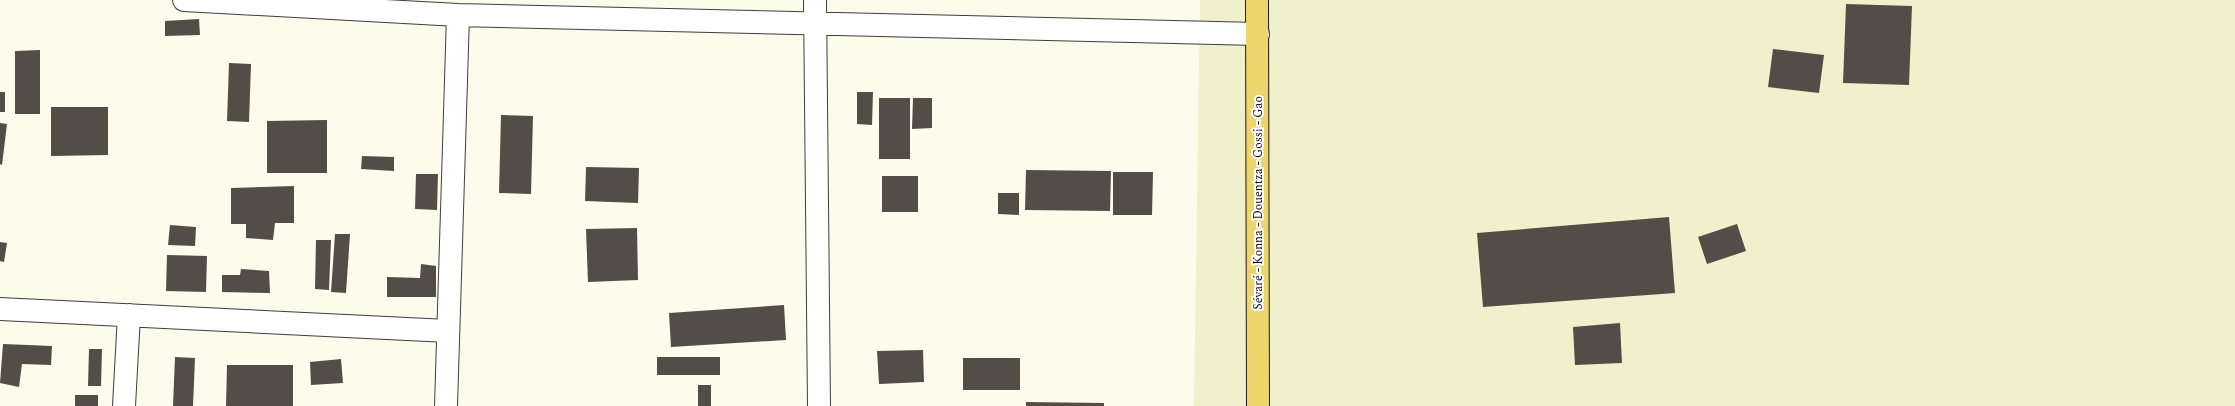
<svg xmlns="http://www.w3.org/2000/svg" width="2235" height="406" viewBox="0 0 2235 406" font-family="Spectral,serif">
	<rect width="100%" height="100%" fill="#fdfbeb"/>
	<path fill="#f1f0cd" d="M1200,0H2235V406H1194Z"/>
	<path fill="#534d48" d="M1846,4L1912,6L1909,85L1843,83Z
		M199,19L200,35L165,36V21Z
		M1773,49L1824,55L1819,93L1768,87Z
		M40,50V114H15V51Z
		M229,63L251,64L249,122L227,121Z
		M0,92H5V112H0Z
		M857,92H873L872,125L857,124Z
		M879,98H910V159H879Z
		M913,98H932V128L912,129Z
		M51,107H108V155L51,156Z
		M501,115L533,116L531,194L499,193Z
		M327,120V173H267V121Z
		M0,123L7,124L2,165L0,164Z
		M362,156L394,157V171L361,169Z
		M586,167L639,168L638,203L585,201Z
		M1026,170L1111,171L1110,211L1025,210Z
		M1113,172H1153L1152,215H1113Z
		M416,174H438L437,210L415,209Z
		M882,176H918V212H882Z
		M294,186V223H275L273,240L246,238V224H231V188Z
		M998,193H1019V215L998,214Z
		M1669,217L1675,293L1483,307L1477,233Z
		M1737,224L1746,251L1707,264L1698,237Z
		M170,225L196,227L195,246L168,245Z
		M637,228L638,280L588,282L586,229Z
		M335,234H350L346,293L331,292Z
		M316,240H331L329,290L315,289Z
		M0,242L7,243L4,262L0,261Z
		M167,255L207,256L206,292L166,291Z
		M421,264L436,266V297H387V277L420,278Z
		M241,269L269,271L270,293L222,292V275H240Z
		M784,305L786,340L671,347L669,313Z
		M1620,323L1622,363L1575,365L1573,327Z
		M3,344L52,346L51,365L22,364L19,387L0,383Z
		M89,349H102L101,386H88Z
		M923,350L924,382L879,384L877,351Z
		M175,357L195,358L193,406H173Z
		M657,357H720V375H657Z
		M963,358H1020V390H963Z
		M341,359L343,383L311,385L310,362Z
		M227,365H293V406H226Z
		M698,385H711V406H698Z
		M75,395H98V406H75Z
		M1026,402L1104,403V406H1026Z"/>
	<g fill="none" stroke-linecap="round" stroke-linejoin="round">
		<defs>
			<path id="minor" d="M184,0L458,15L1258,34
				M815,0L819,406
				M0,309L448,331
				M124,406L129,315
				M446,406L458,15"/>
			<path id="primary" d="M1257,0L1258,406"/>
		</defs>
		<use href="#minor" stroke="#3e3e3e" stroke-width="24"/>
		<use href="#primary" stroke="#1c1c1c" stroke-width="24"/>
		<use href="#minor" stroke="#fff" stroke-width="22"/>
		<use href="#primary" stroke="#edd56b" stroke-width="22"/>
	</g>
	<g text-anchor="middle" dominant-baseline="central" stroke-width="4" stroke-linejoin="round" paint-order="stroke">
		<g font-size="12" fill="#0b0b0b" stroke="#fff">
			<text transform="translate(1258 203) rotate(-90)">Sévaré - Konna - Douentza - Gossi - Gao</text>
		</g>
	</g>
</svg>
